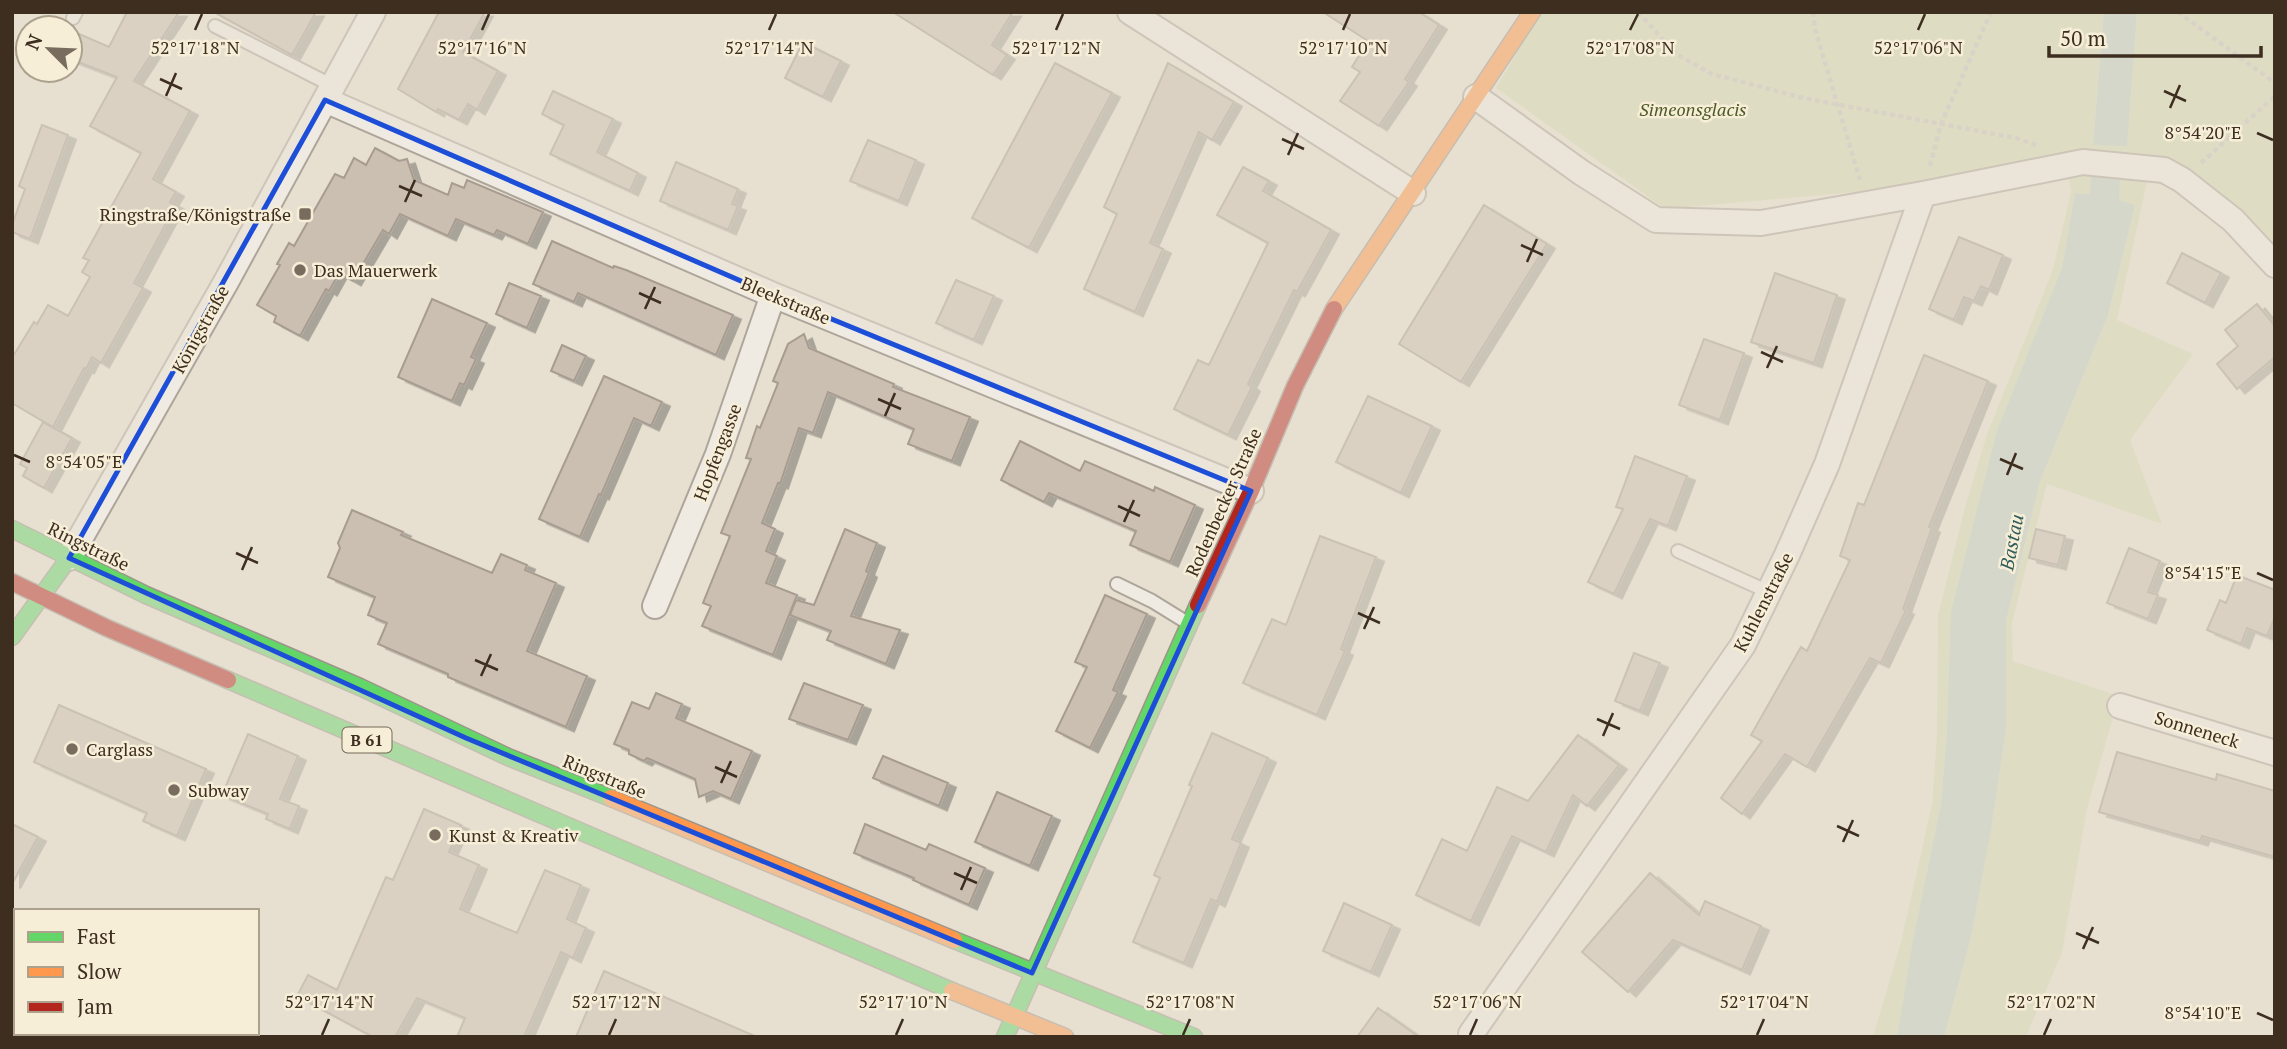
<svg xmlns="http://www.w3.org/2000/svg" width="2287" height="1049" viewBox="0 0 2287 1049" font-family="'PT Serif',serif">
	<defs>
		<filter id="shadow"><feDropShadow dx="8" dy="4.5" stdDeviation="0" flood-color="#0004"/></filter>
	</defs>
	<rect width="100%" height="100%" fill="#e7e0d1"/>
	<path fill="#d6d7b3" d="M1541,12H2104L2093,144L2127,146L2137,12H2275V272L2173,164L2091,171L2090,195L2075,193L2062,268L1997,431L1947,733L1941,804L1912,945L1897,1037H1873L1901,942L1932,804L1937,735L1938,615L1966,503L1987,434L2053,269L2071,192L2068,173L1665,209L1496,88Z
		M2120,173L2147,182L2117,320L2193,354L2130,440L2162,524L2047,484L2012,623L2013,661L2119,696L2087,809L2062,953L2026,1037H1944L1971,937L1991,830L2006,729V621L2040,481L2108,315L2135,205L2118,200Z"/>
	<path fill="#bcccc2" d="M2104,12H2137L2127,146L2093,145Z
		M2091,171L2120,173L2119,200L2135,205L2108,315L2040,481L2006,621V729L1991,830L1971,937L1944,1037H1897L1912,945L1941,804L1947,733L1951,612L1997,431L2062,268L2075,193L2090,194Z"/>
	<path fill="#cbbfb2" stroke="#a89c90" stroke-width="2" filter="url(#shadow)" d="M127,12H179L134,81L190,111L153,179L176,192L170,202L176,205L134,283L143,288L101,363L92,357L86,369L84,368L53,427L12,403V358L34,322L37,324L48,305L68,316L90,277L82,272L89,260L83,258L141,153L90,126L117,77L70,59V30L109,47Z
		M214,12H316L292,55Z
		M439,12H485L463,52L498,71L477,110L468,104L459,120L438,109L436,112L398,89Z
		M893,12H1013L992,45L1007,55L993,75Z
		M1323,12H1419L1439,25L1405,79L1409,82L1379,126L1340,101L1360,72L1352,67L1368,41Z
		M803,42L841,61L823,97L785,78Z
		M1055,63L1112,93L1029,248L972,218Z
		M1168,63L1234,102L1212,140L1199,132L1150,243L1163,249L1135,312L1084,289L1117,214L1104,207Z
		M553,91L613,119L597,152L638,173L630,191L550,154L564,125L542,114Z
		M42,125L68,135L30,239L12,232V225L25,189L19,186Z
		M868,140L916,160L899,201L850,181Z
		M375,148L399,161L407,159L414,180L448,195L452,183L464,188L467,180L543,212L528,244L497,230L494,235L456,219L448,236L400,214L389,234L383,230L353,281L339,273L329,291L326,289L300,336L274,322L276,316L257,305L280,265L277,264L289,243L294,246L335,174L344,178L354,158L366,165Z
		M676,162L738,189L732,204L738,206L728,230L660,201Z
		M1243,167L1269,181L1263,191L1331,230L1297,292L1294,290L1248,384L1252,387L1228,435L1174,409L1198,360L1209,365L1268,243L1217,215Z
		M1484,205L1547,244L1461,382L1399,344Z
		M1959,237L2003,255L1989,290L1981,286L1974,301L1964,297L1954,320L1929,309Z
		M552,241L613,268L614,266L626,270L733,315L716,355L578,293L574,302L533,284Z
		M2182,253L2221,273L2205,303L2167,283Z
		M1775,273L1837,295L1814,363L1751,342Z
		M956,280L994,296L974,340L936,323Z
		M509,283L541,296L527,328L496,314Z
		M432,299L487,323L471,357L476,359L464,385L460,383L452,401L398,377Z
		M2257,304L2275,326V357L2237,389L2217,364L2238,346L2225,330Z
		M804,334L809,348L894,384L893,387L970,417L952,461L908,444L914,429L828,392L813,433L799,428L780,484L778,483L762,523L775,529L766,551L777,556L766,583L797,595L773,655L702,626L711,606L703,603L730,536L721,533L751,459L746,458L757,426L760,428L778,383L773,381L788,344Z
		M1704,339L1744,353L1720,420L1679,405Z
		M562,345L586,356L574,381L551,371Z
		M1924,355L1988,381L1929,527L1932,528L1903,609L1906,610L1881,663L1870,658L1807,767L1785,754L1742,814L1721,798L1762,741L1751,735L1801,647L1807,651L1850,560L1840,556L1858,503L1864,505Z
		M604,376L662,402L651,426L634,418L601,495L599,494L580,537L539,519Z
		M1368,396L1432,426L1401,493L1336,462Z
		M43,422L72,438L44,488L23,476L27,468L20,464Z
		M1020,441L1080,471L1085,461L1154,491L1155,487L1195,505L1170,562L1130,545L1136,531L1049,493L1044,502L1001,480Z
		M1635,456L1687,476L1668,526L1650,519L1614,594L1588,582L1623,509L1616,507Z
		M352,510L403,532L401,535L492,573L501,554L527,565L525,570L556,583L527,651L587,676L566,727L448,677V674L378,644L387,623L368,615L375,597L328,577L340,548L338,543Z
		M845,529L877,543L866,571L869,573L851,616L900,630L886,664L827,640L831,631L790,615L796,600L814,605Z
		M2036,529L2065,536L2058,565L2029,558Z
		M1320,536L1376,557L1341,649L1345,651L1317,715L1243,683L1272,619L1286,625Z
		M2129,548L2160,561L2148,592L2158,595L2148,619L2107,603Z
		M2237,575L2275,590V617L2267,636L2247,628L2241,644L2207,630L2220,600L2226,603Z
		M1105,595L1147,614L1113,690L1118,692L1090,748L1056,731L1087,667L1075,662Z
		M1634,653L1660,663L1640,711L1615,701Z
		M804,683L863,705L848,740L789,719Z
		M656,693L682,704L676,718L752,751L731,799L713,791L699,797L695,779L647,758L644,761L629,754V750L614,744L632,702L649,709Z
		M59,705L206,769L177,836L143,821L147,813L34,762Z
		M1212,733L1268,758L1232,839L1241,843L1217,902L1211,899L1184,963L1133,942L1160,878L1154,875L1192,786L1189,785Z
		M248,734L298,756L280,799L299,806L290,829L266,819L268,814L222,795Z
		M1578,735L1619,765L1587,806L1573,795L1546,852L1512,836L1471,921L1416,895L1442,839L1467,851L1497,787L1528,801Z
		M2117,752L2216,780L2217,774L2275,791V857L2202,836L2200,841L2099,812Z
		M883,756L948,783L939,806L873,778Z
		M997,792L1052,816L1030,866L975,842Z
		M424,809L461,825L449,852L479,865L460,909L517,933L545,870L581,885L567,919L586,928L573,958L561,952L524,1037H457L465,1018L417,998L395,1037H373L297,996L308,975L337,990L386,877L393,880Z
		M12,824L38,837L12,884Z
		M865,824L926,850L929,844L985,868L969,905L913,880L914,878L854,853Z
		M1650,873L1699,915L1705,901L1761,926L1742,970L1673,940L1628,992L1582,952Z
		M1344,903L1392,925L1371,972L1323,951Z
		M604,971L757,1037H576Z
		M1378,1008L1419,1037H1357Z"/>
	<g fill="none" stroke-linecap="round" stroke-linejoin="round">
		<defs>
			<path id="lane" d="M73,18L76,12
				M215,26L333,86
				M1678,551L1769,592
				M1117,584L1152,601L1186,622"/>
			<path id="street" d="M1130,12L1413,193
				M1476,97L1582,173L1656,220L1761,223L1923,194L2083,162L2164,170L2182,180L2233,220L2275,265
				M325,100L773,295L1251,491
				M69,558L226,282L373,12
				M655,606L718,454L773,295
				M2120,706L2275,753
				M1471,1034L1743,645L1787,555L1827,464L1923,194"/>
			<path id="fast" d="M12,529L146,595L360,687L508,757L611,798
				M12,637L69,558
				M228,680L952,991
				M954,940L1194,1037
				M1005,1037L1198,605"/>
			<path id="slow" d="M1334,309L1532,12
				M611,798L954,940
				M952,991L1065,1037"/>
			<path id="jam" d="M12,582L107,628L228,680
				M1198,605L1251,491L1295,386L1334,309"/>
		</defs>
		<use href="#lane" stroke="#ada599" stroke-width="16"/>
		<use href="#street" stroke="#ada599" stroke-width="28"/>
		<use href="#fast" stroke="#9c958a" stroke-width="19"/>
		<use href="#slow" stroke="#9c958a" stroke-width="19"/>
		<use href="#jam" stroke="#9c958a" stroke-width="19"/>
		<path stroke="#c8c2b9" stroke-width="4.5" stroke-dasharray="5 3.5" stroke-linecap="butt" d="M1638,12L1676,54L1712,74L1803,98L2016,138L2036,145
			M1813,12L1815,29L1860,180
			M2178,12L2275,83
			M2201,163L2275,96
			M1930,166L1941,124L1991,12"/>
		<use href="#lane" stroke="#efebe3" stroke-width="12"/>
		<use href="#street" stroke="#efebe3" stroke-width="24"/>
		<use href="#fast" stroke="#63d668" stroke-width="16"/>
		<use href="#slow" stroke="#ff974d" stroke-width="16"/>
		<use href="#jam" stroke="#b3261e" stroke-width="16"/>
	</g>
	<path d="M0 0H2287V1049H0ZM325,100L773,295L1251,491L1032,973L466,738L69,558Z" fill="#e7e0d1" fill-opacity=".55" fill-rule="evenodd"/>
	<path fill="none" stroke="#1d4ed8" stroke-width="5" stroke-linejoin="round" d="M325,100L773,295L1251,491L1032,973L466,738L69,558Z"/>
	<path fill="none" stroke="#3d2e20" stroke-width="2.5" d="M195,30L202,14M482,30L489,14M769,30L776,14M1056,30L1063,14M1343,30L1350,14M1630,30L1638,14M1918,30L1925,14M160,79L182,89M2164,91L2186,101M166,96L176,73M2170,108L2180,85M2257,133L2273,140M1282,139L1304,149M1288,155L1298,133M399,186L422,196M405,202L415,180M1521,245L1543,255M1527,262L1537,239M639,293L661,303M645,309L655,287M1761,352L1783,362M1767,368L1777,346M878,399L901,409M885,416L895,393M14,455L30,462M2000,459L2023,469M2007,475L2016,453M1118,506L1140,516M1124,522L1134,500M236,553L258,563M242,570L252,547M2257,573L2273,580M1358,613L1380,623M1364,629L1374,607M475,660L498,670M481,676L491,654M1597,719L1620,729M1603,736L1613,713M715,767L737,777M721,783L731,761M1837,826L1859,836M1843,842L1853,820M954,873L977,883M961,890L971,867M2076,933L2099,943M2083,949L2093,927M2257,1013L2273,1020M322,1035L329,1019M609,1035L616,1019M896,1035L903,1019M1183,1035L1190,1019M1470,1035L1477,1019M1757,1035L1764,1019M2044,1035L2051,1019"/>
	<g fill="#786c5e" stroke="#f7eed8" stroke-width="2.5">
		<rect x="298" y="207" width="14" height="14" rx="3.5"/>
		<circle cx="300" cy="270" r="7"/>
		<circle cx="72" cy="749" r="7"/>
		<circle cx="174" cy="790" r="7"/>
		<circle cx="435" cy="835" r="7"/>
	</g>
	<g text-anchor="middle" dominant-baseline="central" stroke-width="5" stroke-linejoin="round" paint-order="stroke">
		<rect fill="#f7eed8" stroke="#756857" stroke-width="2" x="342.5" y="727.5" width="49" height="25" rx="5"/>
		<g font-size="16" font-weight="bold" fill="#3d2e20">
			<text x="367" y="740">B 61</text>
		</g>
		<g font-size="18" font-style="italic" fill="#4d5a26" stroke="#f7eed8">
			<text x="1693" y="109">Simeonsglacis</text>
		</g>
		<g font-size="18" fill="#3d2e20" stroke="#f7eed8" text-anchor="start">
			<text x="291" y="214" text-anchor="end">Ringstraße/Königstraße</text>
			<text x="314" y="270">Das Mauerwerk</text>
			<text x="86" y="749">Carglass</text>
			<text x="188" y="790">Subway</text>
			<text x="449" y="835">Kunst &amp; Kreativ</text>
		</g>
		<g font-size="18" fill="#3d2e20" stroke="#f7eed8">
			<text transform="translate(786 300) rotate(23)">Bleekstraße</text>
			<text transform="translate(200 329) rotate(-61)">Königstraße</text>
			<text transform="translate(717 452) rotate(-69)">Hopfengasse</text>
			<text transform="translate(1223 502) rotate(-66)">Rodenbecker Straße</text>
			<text transform="translate(89 546) rotate(26)">Ringstraße</text>
			<text transform="translate(1763 602) rotate(-63)">Kuhlenstraße</text>
			<text transform="translate(2197 729) rotate(17)">Sonneneck</text>
			<text transform="translate(605 776) rotate(22)">Ringstraße</text>
		</g>
		<g font-size="19" font-style="italic" fill="#2f5d5a" stroke="#f7eed8">
			<text transform="translate(2011 542) rotate(-79)">Bastau</text>
		</g>
	</g>
	<g font-size="18" text-anchor="middle" fill="#3d2e20" stroke="#f7eed8" stroke-width="5" stroke-linejoin="round" paint-order="stroke">
		<text x="195" y="54">52°17'18"N</text>
		<text x="482" y="54">52°17'16"N</text>
		<text x="769" y="54">52°17'14"N</text>
		<text x="1056" y="54">52°17'12"N</text>
		<text x="1343" y="54">52°17'10"N</text>
		<text x="1630" y="54">52°17'08"N</text>
		<text x="1918" y="54">52°17'06"N</text>
		<text x="2203" y="139">8°54'20"E</text>
		<text x="84" y="468">8°54'05"E</text>
		<text x="2203" y="579">8°54'15"E</text>
		<text x="329" y="1008">52°17'14"N</text>
		<text x="616" y="1008">52°17'12"N</text>
		<text x="903" y="1008">52°17'10"N</text>
		<text x="1190" y="1008">52°17'08"N</text>
		<text x="1477" y="1008">52°17'06"N</text>
		<text x="1764" y="1008">52°17'04"N</text>
		<text x="2051" y="1008">52°17'02"N</text>
		<text x="2203" y="1019">8°54'10"E</text>
	</g>
	<rect width="2287" height="1049" fill="none" stroke="#3d2e20" stroke-width="28"/>
	<rect x="14" y="909" width="245" height="126" fill="#f7eed8" stroke="#ada18e" stroke-width="2"/>
	<rect x="28" y="932" width="35" height="10" fill="#63d668" stroke="#ada18e" stroke-width="2"/>
	<text x="77" y="944" font-size="21" fill="#3d2e20">Fast</text>
	<rect x="28" y="967" width="35" height="10" fill="#ff974d" stroke="#ada18e" stroke-width="2"/>
	<text x="77" y="979" font-size="21" fill="#3d2e20">Slow</text>
	<rect x="28" y="1002" width="35" height="10" fill="#b3261e" stroke="#ada18e" stroke-width="2"/>
	<text x="77" y="1014" font-size="21" fill="#3d2e20">Jam</text>
	<g transform="translate(49 49) rotate(294)"><circle r="33" fill="#f7eed8" stroke="#ada18e" stroke-width="2"/>
	<path d="M0-5L12 26L0 18L-12 26Z" fill="#786c5e"/>
	<text y="-10" font-size="19" font-weight="bold" text-anchor="middle" fill="#3d2e20">N</text>
	</g>
	<path d="M2049 46v10h212v-10" fill="none" stroke="#3d2e20" stroke-width="3.5"/>
	<text x="2060" y="46" font-size="21" fill="#3d2e20" stroke="#f7eed8" stroke-width="5" paint-order="stroke">50 m</text>
</svg>
